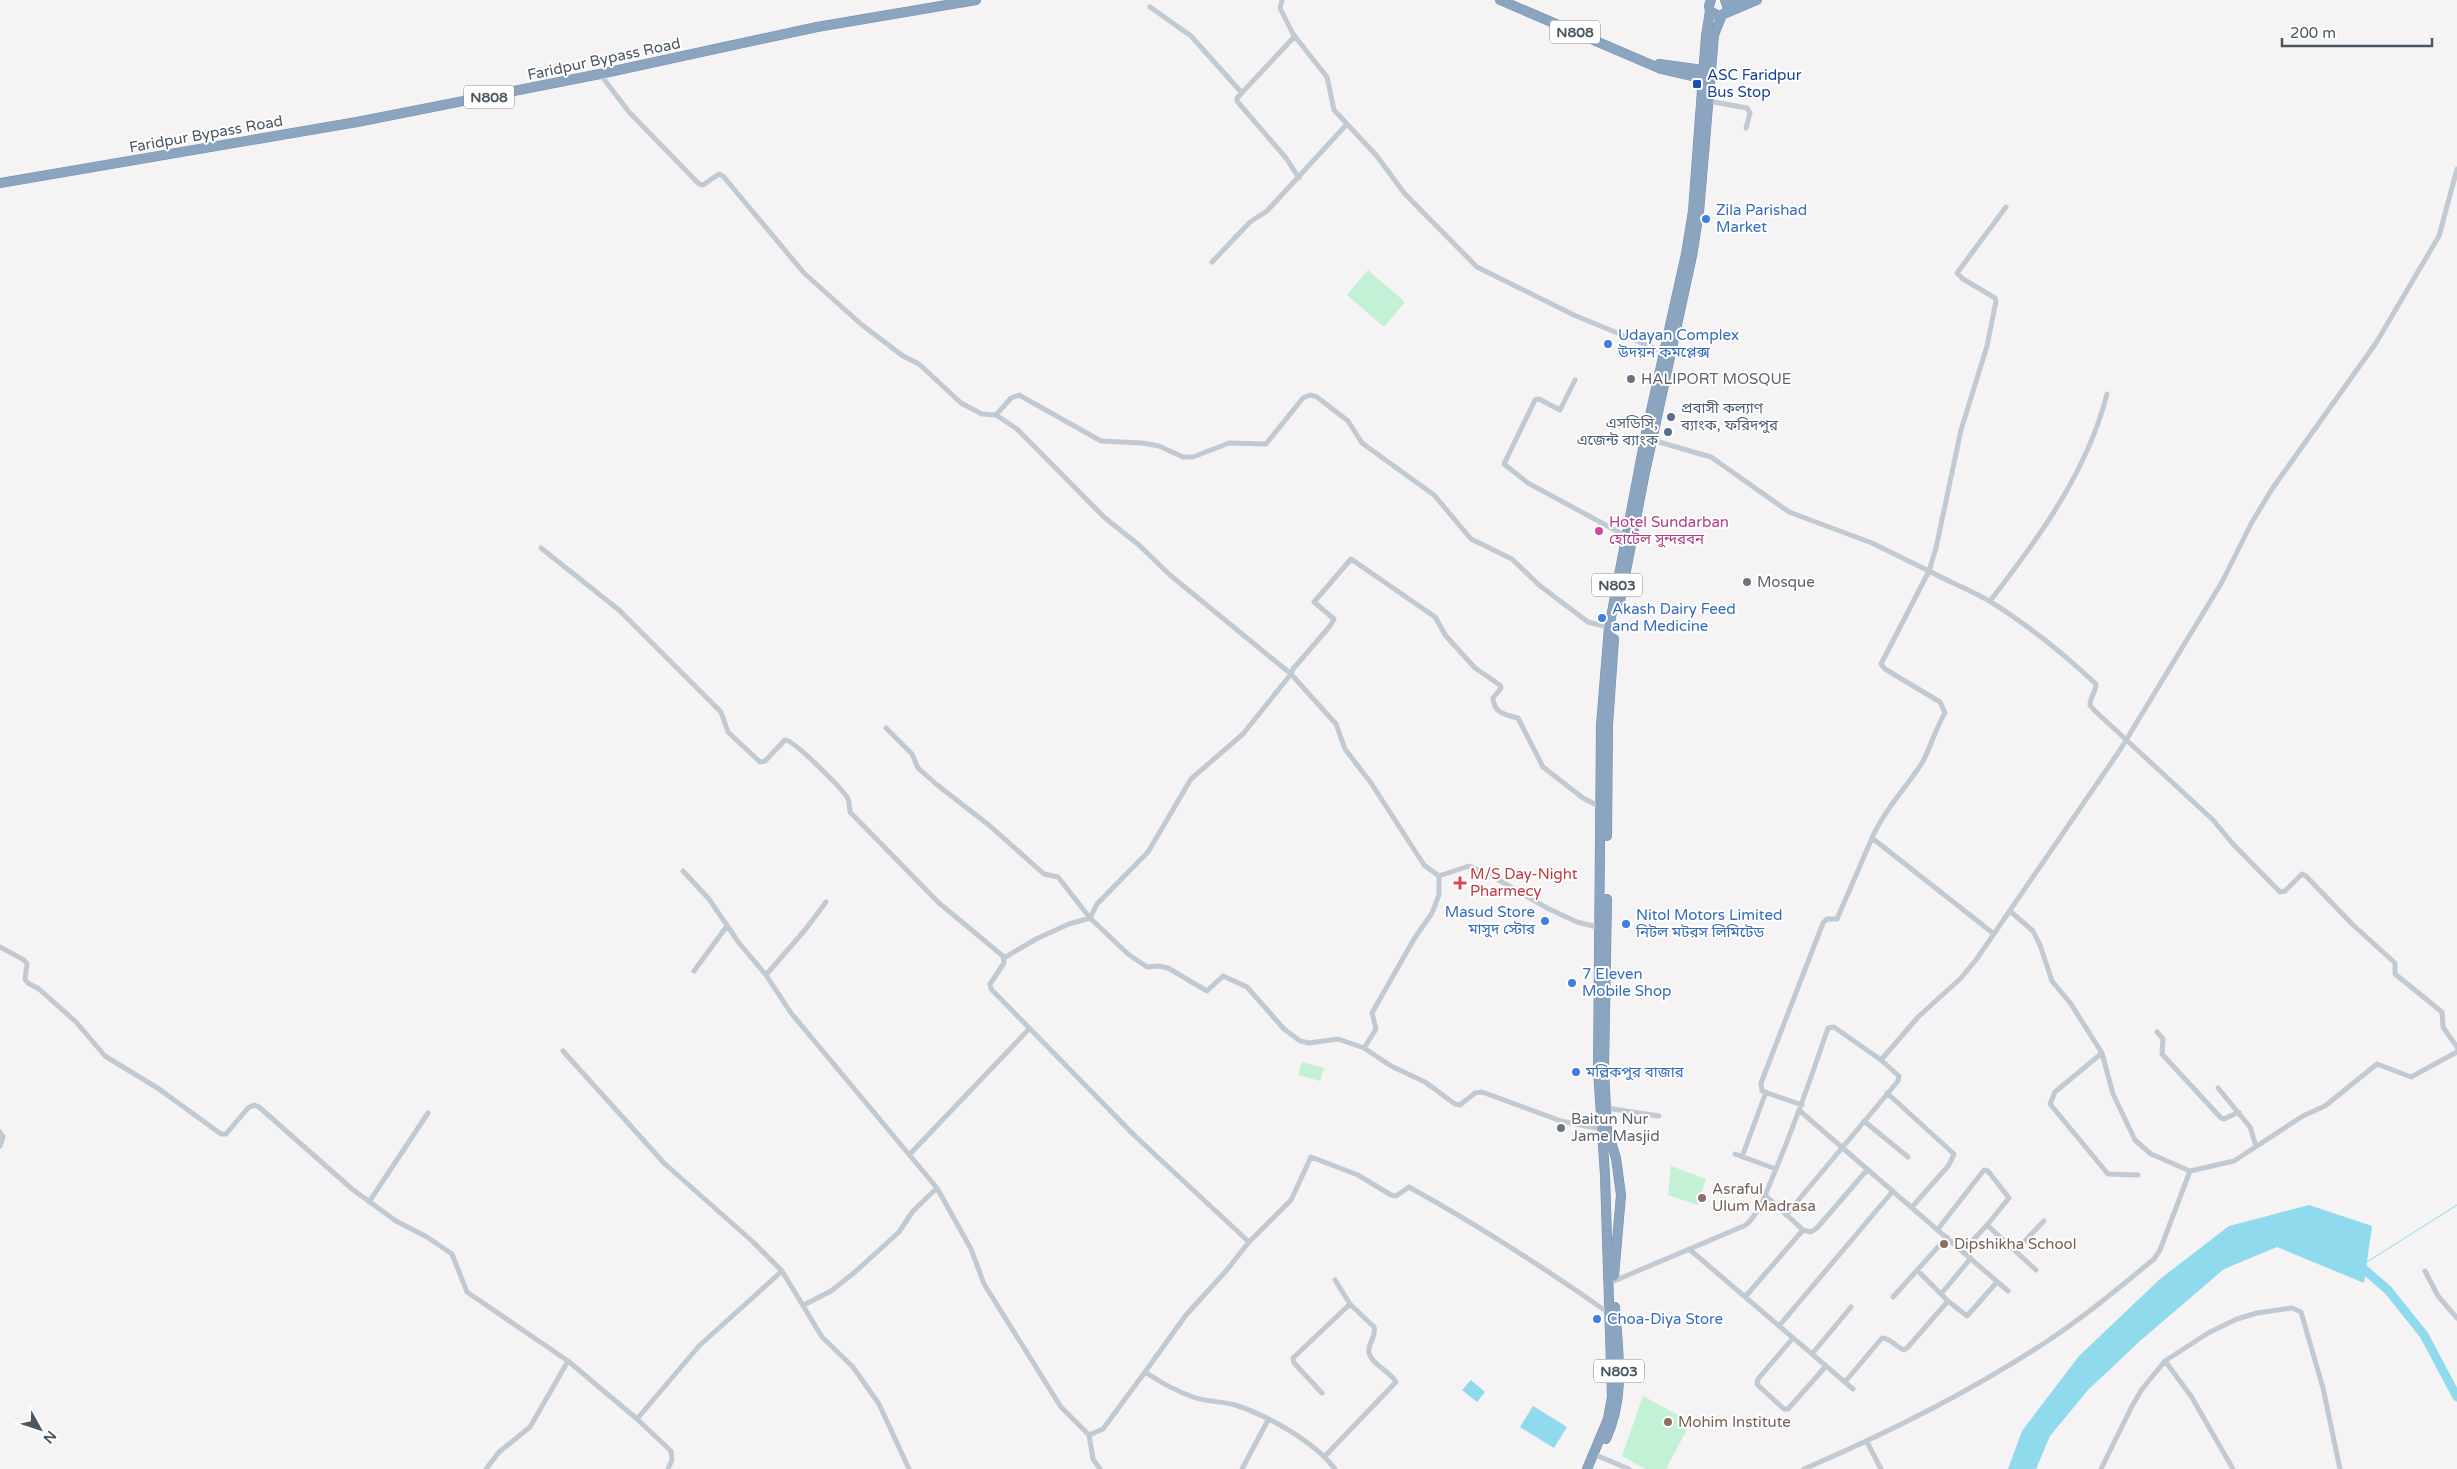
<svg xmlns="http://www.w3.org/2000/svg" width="2457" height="1469" viewBox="0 0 2457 1469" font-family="'Varela Round','Noto Sans Bengali',sans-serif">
	<rect width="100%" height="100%" fill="#f5f3f3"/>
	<path fill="#c3f1d5" d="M1368,270L1405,302L1384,327L1347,295Z
		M1302,1062L1324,1068L1320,1081L1298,1075Z
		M1671,1166L1706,1179L1698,1205L1668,1195Z
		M1643,1396L1691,1422L1666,1469H1645L1622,1456Z"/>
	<path fill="#90daee" d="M2309,1205L2372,1226L2364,1283L2277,1247L2224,1269L2140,1341L2088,1390L2050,1436L2036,1469H2008L2022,1431L2079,1356L2160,1279L2229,1226Z
		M1471,1380L1485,1392L1477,1402L1462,1390Z
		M1533,1406L1567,1427L1554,1448L1520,1427Z"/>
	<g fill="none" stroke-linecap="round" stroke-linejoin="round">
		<path stroke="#90daee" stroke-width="1" d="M2367,1262L2457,1205"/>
		<path stroke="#90daee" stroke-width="9" d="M2358,1264L2388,1290L2424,1335L2457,1397"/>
		<defs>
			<path id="highway" d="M1500,0L1661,69L1709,80
				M1711,0L1709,6L1710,11L1719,16L1724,14L1728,9L1725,0
				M1726,0H1752
				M1724,14L1757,0
				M1659,64L1710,71
				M0,183L357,122L600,74L817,27L976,0
				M1619,607L1644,477L1692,256L1699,212L1714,35L1722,15
				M1607,836L1608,725L1614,639
				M1607,899L1604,1070L1607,1129L1616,1158L1621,1195L1614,1276
				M1606,1439C1626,1395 1618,1353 1615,1307
				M1587,1469L1608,1419L1612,1397L1605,1175L1598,1070L1601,725L1609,628L1646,433L1686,254L1693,211L1706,36L1710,11"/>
		</defs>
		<use href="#highway" stroke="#7690ad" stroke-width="10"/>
		<path stroke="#c1cad2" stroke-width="5" d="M1282,0L1280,8L1293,34L1327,77L1334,110L1376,155L1405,194L1477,267L1576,316L1664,352
			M1150,7L1191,36L1242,93
			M1295,36L1237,98V101L1286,158L1299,178
			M600,74L629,112L699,184L703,185L719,174L723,176L804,273L862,325L903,356L919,364L961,403L982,414L996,415L1017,429L1105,518L1139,545L1170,575L1291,674L1336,724L1345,749L1371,783L1424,865L1439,876L1469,866L1490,875L1547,908L1577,922L1601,928
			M1708,101L1747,108L1750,113L1746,128
			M2006,207L1957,273L1963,279L1995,298L1996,301L1987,346L1961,430L1936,548L1929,571C1949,582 1971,590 1991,602C2028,625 2064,654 2096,684C2096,692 2090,697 2090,705L2094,710L2213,820L2233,844L2280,892L2285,891L2302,874L2306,876L2352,924L2395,963V974L2442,1012L2443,1027L2457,1047
			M1212,262L1250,222L1267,211L1347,124
			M1575,380L1560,410L1539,399L1535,400L1504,464L1528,483L1626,536
			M996,415L1011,398L1019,395L1101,441L1142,443L1159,446L1183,457H1193L1229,443L1266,444L1303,398L1310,395L1317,397L1348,421L1362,443L1434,495L1471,539L1512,559L1539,585L1588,622L1615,629
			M1652,440L1711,457L1789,512L1872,543L1929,571L1881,664L1885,669L1940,702L1945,713C1935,729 1931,747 1922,763C1906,788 1884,810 1872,838L1994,934
			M541,548L619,610L721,712L728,732L760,762L765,761L785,740C794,740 840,787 847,797C850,801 849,807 850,812L939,903L1003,956L1004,963L990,984L991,989L1135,1136L1249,1242
			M1990,601C2039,538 2087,472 2107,394
			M886,728L912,754L918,768L936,784L990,826L1044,874L1058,877L1090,918L1097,904L1148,852L1191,779L1243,734L1291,674L1293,669L1330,626L1334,619L1314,602L1351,559L1435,617L1446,636L1475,668L1500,685L1501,688L1493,698C1494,713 1505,715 1518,718L1543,767L1583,798L1600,807
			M683,871L709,899L739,943L766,975L791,1013L937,1188L971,1249L984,1284L1061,1407L1089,1435L1093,1459L1100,1469
			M2010,911L2033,931L2040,945L2052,981L2071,1004L2102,1053L2113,1094L2135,1140L2151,1154L2190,1171
			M0,947L24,960L27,964L25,979L28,983L39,989L76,1022L105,1056L159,1089L221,1134H226L248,1108L254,1105L259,1107L352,1189L396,1221L427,1237L452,1254L467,1292L568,1361L530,1427L499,1452L486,1469
			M1004,958L1036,939L1069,924L1090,918L1128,954L1147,967L1158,966L1168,968L1207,991L1223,976L1247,987L1284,1029L1300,1041L1309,1043L1338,1039L1364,1048L1391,1066L1425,1082L1455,1104L1460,1105L1475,1093L1482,1092L1561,1121L1601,1129
			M694,971L727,926
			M766,975L805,930L826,902
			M2157,1032L2163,1039L2162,1054L2221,1118L2224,1119L2239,1112
			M1364,1048L1376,1029L1372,1013L1414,939L1432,913L1439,895V876
			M563,1051L664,1163L752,1241L782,1271
			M2102,1053L2055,1092L2050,1104L2108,1174L2138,1175
			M2218,1088L2250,1127L2256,1146
			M1887,1093L1954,1154L1949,1165L1912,1207
			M1802,1105L1762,1091L1761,1083L1823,923L1827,919H1837L1872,838
			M1606,1108L1659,1116
			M1800,1111L2008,1291
			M1864,1121L1908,1157
			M0,1132L3,1137L0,1146
			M910,1154L1029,1029
			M1735,1154L1776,1169
			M1742,1157L1766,1092
			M1765,1195L1803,1230L1811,1232L1817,1228L1867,1170
			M369,1202L428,1113
			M1786,1215L1898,1081L1899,1076L1881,1060
			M1938,1229L1984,1170L1988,1171L2009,1198L1987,1225
			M1689,1249L1853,1389
			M2016,1250L2044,1221
			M1963,1251L1987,1225L2036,1270
			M2425,1271L2438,1296L2457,1318
			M1608,1281H1614L1746,1225C1760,1212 1766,1193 1773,1176C1794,1127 1811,1078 1828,1028L1834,1027L1881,1060L1918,1017L1960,979L1976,960L2120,750L2222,582L2252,522L2272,489L2376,343L2439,236L2457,169
			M1941,1294L1971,1258
			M1745,1297L1803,1230
			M1893,1297L1947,1237
			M1948,1301L1967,1316L1997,1282
			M804,1305L831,1291L855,1272L899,1232L913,1211L937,1188
			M1779,1326L1893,1191
			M1793,1338L1758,1379L1757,1384L1760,1387L1784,1409H1788L1826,1366
			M1812,1354L1851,1307
			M568,1361L637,1419
			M2165,1361L2191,1396L2233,1469
			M1845,1382L1882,1338C1891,1338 1896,1347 1904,1350L1908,1347L1948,1301L1917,1270
			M1322,1393L1294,1363L1293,1358L1350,1304
			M1089,1435L1103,1429L1145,1372
			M1867,1442L1881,1469
			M1593,1454L1629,1469
			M1325,1456L1396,1382C1390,1371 1372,1365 1369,1353C1367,1343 1377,1337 1374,1327L1350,1304L1335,1280
			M668,1469L672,1460L671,1451L637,1419L699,1346L782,1271L822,1337L853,1367L879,1404L909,1469
			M1242,1469L1268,1420
			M1335,1469C1315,1442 1267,1415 1235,1405C1221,1401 1206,1402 1193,1397C1176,1391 1160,1382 1145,1372L1186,1315L1226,1271L1249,1242L1291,1200L1311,1157L1358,1175L1391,1195L1396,1196L1409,1187C1476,1224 1540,1265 1603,1309L1610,1311
			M1804,1469C1888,1433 1970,1392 2046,1342C2084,1317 2119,1288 2154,1259L2160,1250L2190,1171L2234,1161L2303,1116L2325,1106L2377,1064L2411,1077L2457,1052
			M2101,1469L2132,1406L2142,1389L2165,1361L2208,1333L2237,1319L2257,1313L2292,1308L2301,1312L2323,1388L2340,1469"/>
		<use href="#highway" stroke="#8ba5c1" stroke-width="9"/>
	</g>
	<rect fill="#1a4fb4" stroke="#fff" stroke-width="2" x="1692" y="79" width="10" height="10" rx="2.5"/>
	<g fill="#3f7fe0" stroke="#fff" stroke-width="2">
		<circle cx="1706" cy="219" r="5"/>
		<circle cx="1608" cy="344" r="5"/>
		<circle cx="1602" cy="618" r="5"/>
		<circle cx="1545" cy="921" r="5"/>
		<circle cx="1626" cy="924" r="5"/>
		<circle cx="1572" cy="983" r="5"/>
		<circle cx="1576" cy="1072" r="5"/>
		<circle cx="1597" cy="1319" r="5"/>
	</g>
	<g fill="#6b7280" stroke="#fff" stroke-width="2">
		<circle cx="1631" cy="379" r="5"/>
		<circle cx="1747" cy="582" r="5"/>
		<circle cx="1561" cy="1128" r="5"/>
	</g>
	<g fill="#5c6f8a" stroke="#fff" stroke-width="2">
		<circle cx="1671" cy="417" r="5"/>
		<circle cx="1668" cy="432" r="5"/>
	</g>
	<circle fill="#d1479c" stroke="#fff" stroke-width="2" cx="1599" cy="531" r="5"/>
	<path fill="#e0444e" stroke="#fff" stroke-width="2" d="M1457.5 875.5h5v5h5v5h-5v5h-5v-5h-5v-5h5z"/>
	<g fill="#8d6e63" stroke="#fff" stroke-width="2">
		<circle cx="1702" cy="1198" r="5"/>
		<circle cx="1944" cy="1244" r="5"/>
		<circle cx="1668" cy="1422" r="5"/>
	</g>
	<g text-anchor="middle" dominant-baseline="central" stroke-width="4" stroke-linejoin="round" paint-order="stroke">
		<g fill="#fff" stroke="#808990" stroke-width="1">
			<rect x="1550" y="20.5" width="50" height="23" rx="4"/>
			<rect x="464" y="85.5" width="50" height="23" rx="4"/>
			<rect x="1592" y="573.5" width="50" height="23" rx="4"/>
			<rect x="1594" y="1359.5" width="50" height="23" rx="4"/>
		</g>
		<g font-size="14" font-weight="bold" fill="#4a5661">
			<text x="1575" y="32">N808</text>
			<text x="489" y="97">N808</text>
			<text x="1617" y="585">N803</text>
			<text x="1619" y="1371">N803</text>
		</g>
		<g font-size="15" fill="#4a5661" stroke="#fff">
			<text transform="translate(604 59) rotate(-12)">Faridpur Bypass Road</text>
			<text transform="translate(206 134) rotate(-10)">Faridpur Bypass Road</text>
		</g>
		<g font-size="15" fill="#164399" stroke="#fff" text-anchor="start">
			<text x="1707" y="75">ASC Faridpur<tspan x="1707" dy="17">Bus Stop</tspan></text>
		</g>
		<g font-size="15" fill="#366cbe" stroke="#fff" text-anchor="start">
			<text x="1716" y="210">Zila Parishad<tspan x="1716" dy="17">Market</tspan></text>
			<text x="1618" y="335">Udayan Complex<tspan x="1618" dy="17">উদয়ন কমপ্লেক্স</tspan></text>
			<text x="1612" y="609">Akash Dairy Feed<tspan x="1612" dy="17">and Medicine</tspan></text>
			<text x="1535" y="912" text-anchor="end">Masud Store<tspan x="1535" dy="17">মাসুদ স্টোর</tspan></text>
			<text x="1636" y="915">Nitol Motors Limited<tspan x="1636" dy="17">নিটল মটরস লিমিটেড</tspan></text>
			<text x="1582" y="974">7 Eleven<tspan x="1582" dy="17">Mobile Shop</tspan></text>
			<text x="1586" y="1072">মল্লিকপুর বাজার</text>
			<text x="1607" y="1319">Choa-Diya Store</text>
		</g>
		<g font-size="15" fill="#5b616d" stroke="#fff" text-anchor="start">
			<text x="1641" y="379">HALIPORT MOSQUE</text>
			<text x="1757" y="582">Mosque</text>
			<text x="1571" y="1119">Baitun Nur<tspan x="1571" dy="17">Jame Masjid</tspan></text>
		</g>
		<g font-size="15" fill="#4e5e75" stroke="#fff" text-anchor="start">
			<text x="1681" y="408">প্রবাসী কল্যাণ<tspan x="1681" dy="17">ব্যাংক, ফরিদপুর</tspan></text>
			<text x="1658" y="423" text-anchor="end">এসডিসি,<tspan x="1658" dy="17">এজেন্ট ব্যাংক</tspan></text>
		</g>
		<g font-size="15" fill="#b23c85" stroke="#fff" text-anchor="start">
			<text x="1609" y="522">Hotel Sundarban<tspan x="1609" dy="17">হোটেল সুন্দরবন</tspan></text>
		</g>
		<g font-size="15" fill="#be3a42" stroke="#fff" text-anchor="start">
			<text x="1470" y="874">M/S Day-Night<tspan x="1470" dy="17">Pharmecy</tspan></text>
		</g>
		<g font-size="15" fill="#785e54" stroke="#fff" text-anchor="start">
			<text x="1712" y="1189">Asraful<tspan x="1712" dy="17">Ulum Madrasa</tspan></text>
			<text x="1954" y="1244">Dipshikha School</text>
			<text x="1678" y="1422">Mohim Institute</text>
		</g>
	</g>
	<g transform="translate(40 1429) rotate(130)" stroke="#ffffff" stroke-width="4" paint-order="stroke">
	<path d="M0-4L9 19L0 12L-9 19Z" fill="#4a5661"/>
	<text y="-8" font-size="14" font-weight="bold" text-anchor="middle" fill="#4a5661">N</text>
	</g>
	<path d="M2282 38v8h150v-8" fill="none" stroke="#4a5661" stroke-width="2.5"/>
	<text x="2290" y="38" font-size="15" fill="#4a5661" stroke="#ffffff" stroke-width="4" paint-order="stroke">200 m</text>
</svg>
